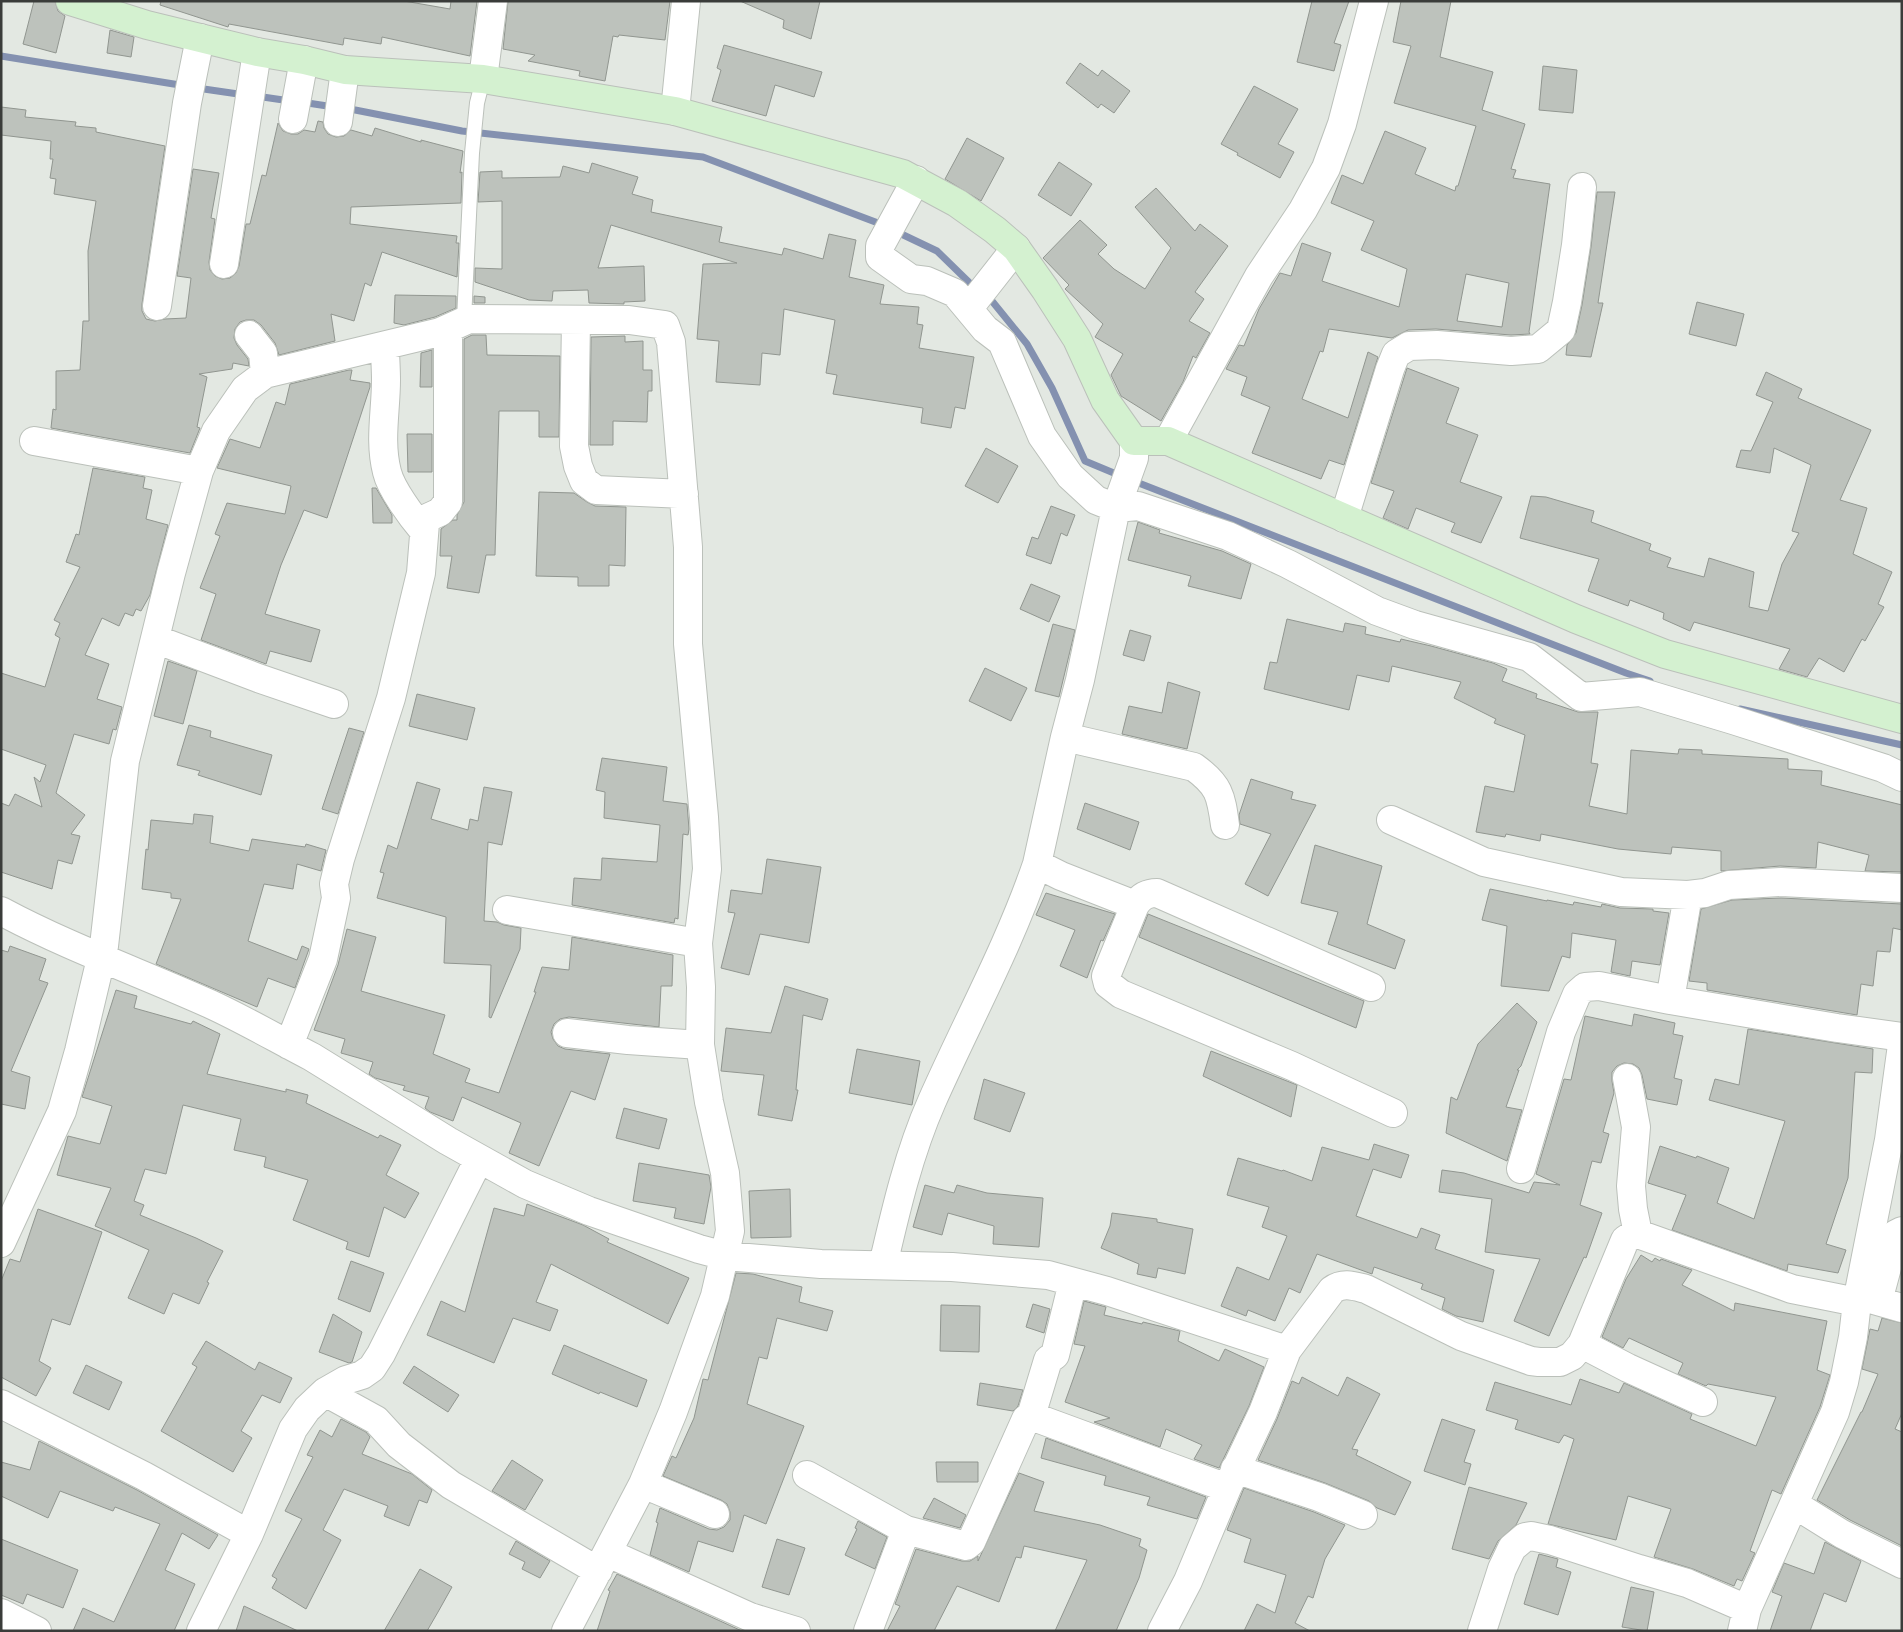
<svg xmlns="http://www.w3.org/2000/svg" width="1903" height="1632" viewBox="0 0 1903 1632" font-family="'Varela Round',sans-serif">
	<rect width="100%" height="100%" fill="#e3e8e2"/>
	<g fill="none" stroke-linecap="round" stroke-linejoin="round">
		<path stroke="#8491b0" stroke-width="7" d="M1,56L186,86
			M197,88L245,95
			M256,96L290,101
			M301,102L334,107
			M345,108L462,131L703,157L886,226
			M895,231L937,251L977,290
			M985,296L992,301L1027,344L1052,388L1085,461L1121,476
			M1131,480L1626,673L1650,681
			M1740,709L1902,745"/>
	</g>
	<path fill="#bdc2bc" stroke="#919690" fill-rule="evenodd" d="M34,1H55L58,11L65,16L56,53L23,44Z
		M161,1H404L450,9L451,1H477L470,56L382,37L381,44L344,38L343,45L229,24L228,27L160,5Z
		M508,1H670L665,40L619,35L618,37L613,36L605,81L579,76L580,71L528,61L535,55L503,49Z
		M740,1H820L811,39L783,28L784,20Z
		M1312,1H1349L1334,43L1341,45L1334,71L1297,62Z
		M1401,1H1451L1440,57L1493,72L1482,110L1525,124L1511,169L1516,170L1513,178L1550,184L1529,332L1530,334L1511,335L1436,329L1408,330L1392,338L1329,329L1323,352L1320,351L1302,399L1348,418L1368,352L1378,357L1344,465L1329,460L1321,479L1252,453L1270,407L1241,395L1247,377L1226,369L1239,345L1244,346L1259,309L1280,273L1291,276L1302,243L1331,253L1322,281L1399,307L1407,269L1361,250L1374,221L1331,203L1342,175L1363,184L1385,131L1426,148L1415,174L1455,191L1456,186H1458L1476,126L1394,103L1411,46L1393,42ZM1466,274L1509,283L1502,327L1457,321Z
		M110,30L134,37L131,57L107,53Z
		M724,45L822,72L814,97L775,85L766,116L712,101L721,70L717,68Z
		M1080,63L1098,76L1102,70L1130,91L1114,113L1101,104L1098,108L1066,83Z
		M1543,66L1577,70L1573,113L1539,110Z
		M1254,86L1298,109L1278,144L1294,152L1280,178L1237,155L1238,153L1221,144Z
		M1,107L26,110L25,117L76,122L75,126L96,128V132L165,146L142,304V311L146,319L155,321L165,319L186,318L191,278L177,276L193,169L219,173L211,218L215,219L209,262L210,270L215,276L222,279L230,278L236,273L239,266L246,224H250L262,175L266,176L278,123L283,131L291,134H298L304,130L315,132L318,121L323,122L324,128L328,134L336,137L344,136L351,130L372,136L375,128L421,142V140L463,151L460,173L462,172L461,203L351,207L350,224L457,236L456,243H459L457,277L382,252L371,286L365,283L354,321L331,314L335,341L279,355L275,343L261,325L254,320H246L240,322L235,329L234,338L237,345L248,359L249,366L233,363L232,369L199,374L207,377L197,427L200,428L190,453L51,428L53,409L56,410V371L80,370L83,321H89L88,251L96,201L54,194L56,179L50,178L53,159H50L51,141L1,135Z
		M967,138L1004,158L981,201L945,179Z
		M1059,162L1092,184L1071,216L1038,195Z
		M592,163L638,177L632,194L653,200L651,212L722,227L719,242L782,255L784,248L823,259L829,234L856,240L849,277L884,285L880,304L919,307L917,324L923,325L919,348L974,357L965,409L955,407L951,428L921,423L923,408L833,394L837,375L826,373L835,320L784,309L780,355L762,353L760,385L716,382L719,341L697,339L703,264L737,263L611,225L598,268L644,266L645,301L624,302V304L589,303L588,290L553,291L552,301L529,300L475,282V268L502,269V201L478,202L480,172L502,171V178L560,177L563,166L589,173Z
		M1156,188L1195,231L1200,224L1228,246L1195,292L1204,299L1189,321L1210,333L1196,358L1193,356L1183,382L1161,421L1121,396L1111,375L1123,354L1095,337L1103,324L1065,289L1069,285L1043,258L1080,220L1107,245L1098,254L1114,269L1145,289L1171,248L1135,207Z
		M1597,192H1615L1598,303H1603L1591,357L1566,355L1567,345L1576,333L1582,305L1591,247Z
		M395,295L456,296V308L435,317L404,325L394,323Z
		M474,296L485,297V303H474Z
		M1697,302L1744,314L1736,346L1689,334Z
		M472,335H486L487,355L560,356L559,437H539V411H499L495,555H486L479,593L447,588L452,556H440L441,529L453,520H457V515L464,502V339Z
		M625,336V342L643,341V370H652V391H648L647,422L613,421V445H590L591,337Z
		M432,350V387H420L421,353Z
		M1407,368L1459,388L1446,423L1478,435L1460,482L1502,497L1481,543L1451,532L1455,523L1416,508L1408,529L1383,518L1394,491L1371,483Z
		M349,370H352L350,380L370,383V387L327,518L304,510L281,565L265,614L320,630L311,662L270,651L266,664L201,640L216,594L200,588L220,536L215,534L227,503L285,514L291,486L217,468L230,439L260,448L276,402L285,405L290,384Z
		M1766,372L1802,389L1798,398L1871,430L1840,500L1867,508L1853,554L1892,572L1878,604L1884,607L1865,641L1862,639L1844,672L1819,658L1807,677L1779,669L1790,649L1694,622L1690,631L1663,619L1664,613L1630,600L1628,606L1588,591L1599,559L1520,538L1531,496L1546,497L1594,511L1591,522L1651,544L1649,550L1671,558L1667,567L1704,577L1709,558L1754,572L1749,607L1768,611L1782,564L1799,533L1792,531L1811,465L1774,448L1770,473L1736,467L1741,450L1751,451L1773,402L1756,395Z
		M407,434H432V472H408Z
		M986,448L1018,466L998,503L965,486Z
		M93,468L145,477L143,488L152,490L146,519L168,525L150,595L141,611L136,609L133,616L125,613L119,626L102,618L85,655L109,664L97,699L122,707L116,730L113,729L109,744L74,734L56,793L85,815L71,834L80,836L72,864L58,860L52,889L1,872V803L9,806L15,794L42,807L34,777L40,782L46,765L1,749V673L45,687L60,638L55,635L60,623L54,620L80,567L66,562L76,534L79,535Z
		M372,488H376L392,515V523H373Z
		M539,492L574,493L587,502L595,506L626,507L625,566L609,565V586H578V577L536,576Z
		M1051,506L1075,515L1067,536L1061,533L1051,564L1026,555L1032,537L1038,539Z
		M1138,522L1160,530L1159,533L1222,551L1251,564L1241,599L1188,586L1191,576L1128,560Z
		M1031,584L1060,596L1049,622L1020,609Z
		M1287,619L1343,632L1345,623L1366,627L1365,634L1400,642L1401,639L1431,646L1493,663L1507,669L1502,681L1537,694L1536,698L1578,712H1598L1591,763L1598,764L1589,806L1627,814L1631,750L1678,754L1679,749L1702,750V754L1788,759V769L1822,771L1821,785L1902,805V872L1865,871L1869,855L1818,842L1816,868L1780,866L1721,871V851L1672,847L1671,854L1618,849L1541,834L1540,841L1506,834L1505,837L1476,832L1485,786L1514,792L1525,735L1494,723L1496,719L1454,698L1461,682L1392,666L1389,682L1357,675L1349,710L1264,689L1270,662L1277,663Z
		M1053,624L1075,630L1059,697L1035,691Z
		M1130,630L1151,636L1144,661L1123,655Z
		M168,661L197,671L183,724L154,716Z
		M985,668L1027,688L1011,721L969,701Z
		M1168,682L1200,692L1187,749L1122,734L1129,706L1162,713Z
		M417,694L475,708L467,740L409,726Z
		M189,725L211,731L210,737L272,755L261,795L198,775L200,771L177,765Z
		M349,728L364,732L338,814L322,809Z
		M602,758L667,767L663,801L687,804L689,829L688,835L683,834L678,919L675,918L674,923L572,905L574,878L601,880L602,858L657,862L660,825L604,818L605,792L596,790Z
		M1251,779L1293,792L1291,799L1316,805L1268,896L1245,884L1271,834L1240,824L1239,815Z
		M417,782L440,789L431,819L468,830L470,819L478,821L484,787L512,792L502,845L488,842L484,921L497,922L504,925L521,928L520,949L491,1018L489,1017L491,965L444,963L446,917L377,898L384,873L380,872L388,845L397,849Z
		M1085,803L1139,822L1130,850L1077,829Z
		M194,814L213,816L210,843L249,851L252,839L305,847L306,844L326,850L321,871L297,864L293,889L264,884L248,941L297,960L302,946L309,949L295,988L268,978L257,1007L156,964L181,899L171,898V893L142,889L146,849L148,850L151,820L193,824Z
		M1315,845L1382,866L1367,924L1405,940L1395,969L1328,944L1338,912L1301,903Z
		M767,859L821,867L809,943L760,934L749,975L721,968L735,913L728,912L731,890L762,894Z
		M1490,889L1547,901V900L1573,905L1574,902L1601,907L1602,904L1620,908L1653,909V911L1669,913L1660,965L1632,961L1630,976L1611,972L1616,940L1572,933L1570,958L1562,956L1549,991L1501,986L1507,926L1482,920Z
		M1046,893L1115,914L1103,941L1101,940L1087,978L1060,966L1075,930L1036,915Z
		M1781,898L1902,904V930L1893,928L1890,952L1877,951L1873,986L1861,984L1857,1015L1707,990V983L1689,981L1701,909L1732,900Z
		M1148,914L1364,1001L1356,1028L1139,937Z
		M347,929L376,937L361,991L445,1015L433,1054L470,1069L465,1082L499,1093L536,992H534L542,967L569,970L572,937L673,955L672,986H661L659,1027L569,1017L560,1019L554,1024L551,1032L553,1039L558,1046L565,1049L610,1054L595,1100L571,1091L539,1166L509,1153L521,1123L462,1097L453,1121L430,1112L425,1108L429,1097L403,1090L405,1086L375,1078L369,1074L373,1062L341,1053L345,1039L314,1030L338,965Z
		M10,946L46,959L39,980L48,983L11,1071L30,1077L25,1109L1,1104V950L8,952Z
		M785,986L828,999L822,1020L803,1015L796,1090H798L792,1121L758,1115L764,1075L721,1071L726,1028L771,1033Z
		M116,990L137,996L134,1008L191,1024L193,1021L220,1034L207,1074L286,1092V1089L308,1095L306,1103L378,1138L380,1135L401,1145L386,1175L419,1193L405,1218L384,1207L369,1257L346,1249L348,1242L293,1220L308,1180L264,1167L266,1157L234,1150L241,1119L183,1105L166,1174L145,1169L134,1201L144,1205L140,1215L196,1238L223,1251L207,1282L209,1283L199,1304L173,1293L164,1314L128,1298L149,1250L95,1226L111,1188L57,1175L68,1136L100,1144L112,1106L82,1097Z
		M1517,1003L1537,1022L1521,1066L1517,1070H1519L1506,1107L1522,1110L1507,1161L1446,1133L1451,1097L1457,1100L1478,1044Z
		M1634,1014L1675,1023L1673,1034L1683,1036L1674,1078L1682,1080L1677,1105L1647,1099L1642,1075L1639,1068L1633,1064L1624,1063L1617,1066L1612,1072V1081L1614,1093L1603,1132L1609,1134L1601,1163L1592,1161L1580,1205L1602,1213L1586,1258L1584,1257L1549,1336L1514,1321L1540,1259L1485,1252L1492,1199L1439,1192L1442,1170L1464,1173L1529,1193L1534,1182L1560,1185L1536,1174L1564,1079L1571,1080L1585,1016L1632,1026Z
		M1748,1029L1873,1049L1872,1073L1855,1072L1848,1178L1826,1244L1846,1250L1838,1273L1788,1264L1787,1271L1672,1230L1686,1195L1648,1183L1660,1146L1696,1158L1697,1156L1729,1168L1717,1203L1754,1219L1785,1121L1709,1100L1715,1079L1739,1085Z
		M857,1049L920,1061L912,1105L849,1093Z
		M1211,1051L1297,1085L1291,1117L1203,1076Z
		M984,1079L1025,1093L1010,1132L974,1119Z
		M624,1108L667,1119L659,1149L616,1138Z
		M1374,1144L1409,1155L1401,1178L1373,1169L1356,1216L1417,1238L1421,1228L1440,1235L1435,1249L1494,1270L1483,1322L1456,1316L1442,1309L1445,1298L1421,1289L1423,1284L1374,1267L1372,1274L1317,1254L1300,1293L1289,1288L1275,1321L1248,1310L1246,1316L1221,1306L1237,1267L1269,1280L1287,1236L1262,1227L1269,1207L1227,1195L1238,1158L1282,1171L1283,1170L1312,1181L1322,1147L1369,1160Z
		M639,1163L709,1175L711,1187L704,1224L674,1218L676,1208L633,1201Z
		M925,1185L954,1193L957,1185L987,1193L1043,1198L1039,1247L993,1244L994,1226L948,1213L942,1235L913,1227Z
		M790,1189L791,1237L751,1238L749,1191Z
		M527,1204L583,1225L609,1239L607,1242L689,1278L668,1324L551,1264L536,1302L558,1310L550,1331L513,1318L494,1363L427,1335L441,1301L465,1312L494,1208L524,1216Z
		M38,1209L102,1232L70,1325L52,1319L39,1361L51,1368L36,1396L1,1377V1281L10,1259L20,1262Z
		M1112,1213L1157,1219V1222L1193,1229L1185,1274L1158,1268L1156,1278L1137,1274L1139,1264L1101,1248L1110,1226Z
		M1641,1255L1652,1262L1655,1258L1660,1261L1661,1259L1692,1270L1682,1285L1734,1311L1735,1303L1827,1321L1817,1370L1830,1375L1820,1407L1781,1494L1772,1490L1750,1551L1755,1553L1742,1581L1737,1579L1734,1586L1693,1569L1654,1557L1671,1509L1628,1496L1616,1540L1548,1524L1574,1439L1564,1435L1559,1443L1515,1429L1518,1420L1486,1410L1495,1382L1571,1405L1580,1379L1619,1393L1624,1383L1692,1414L1690,1419L1756,1446L1776,1397L1708,1384L1706,1386L1678,1374L1683,1363L1629,1338L1623,1348L1602,1337L1626,1279Z
		M351,1261L384,1273L370,1312L338,1299Z
		M736,1273L753,1274L802,1287L799,1302L833,1311L827,1331L777,1318L767,1359L759,1357L747,1404L804,1426L766,1524L744,1515L733,1552L698,1541L689,1572L650,1555L658,1523L656,1522L660,1508L709,1529L717,1530L724,1527L730,1520V1512L727,1504L721,1500L663,1476L672,1456L676,1458L694,1418L703,1379L708,1380Z
		M1084,1301L1106,1307L1104,1315L1142,1324L1143,1322L1180,1331L1178,1341L1219,1361L1225,1349L1264,1367L1249,1406L1219,1468L1194,1459L1202,1445L1166,1429L1160,1447L1094,1422L1110,1418L1065,1402L1085,1346L1074,1344Z
		M1033,1304L1050,1309L1044,1333L1026,1327Z
		M941,1305L980,1306L979,1352L940,1351Z
		M333,1314L362,1332L352,1362L349,1363L319,1352Z
		M1882,1318L1902,1323V1413L1895,1429L1902,1432V1546L1850,1520L1817,1500L1861,1412H1862L1878,1374L1862,1369L1870,1329L1878,1331Z
		M206,1341L255,1370L259,1362L292,1378L280,1403L262,1395L241,1431L252,1438L233,1472L161,1431L197,1367L192,1364Z
		M564,1345L647,1380L637,1407L600,1392L599,1394L552,1374Z
		M86,1365L122,1382L109,1410L73,1393Z
		M414,1366L459,1395L448,1412L403,1383Z
		M1302,1377L1338,1396L1347,1377L1380,1394L1352,1449L1358,1450L1356,1455L1411,1482L1395,1515L1377,1508L1369,1501L1325,1483L1258,1460L1277,1419L1292,1381L1299,1384Z
		M980,1383L1023,1390L1018,1406L1013,1411L977,1405Z
		M341,1419L366,1432L370,1437L362,1454L412,1474L432,1490L427,1503L419,1500L409,1526L384,1516L388,1506L344,1489L323,1530L341,1540L306,1609L272,1588L277,1579L272,1576L302,1519L285,1511L313,1457L307,1455L320,1430L332,1437Z
		M1442,1419L1475,1430L1464,1462L1471,1464L1465,1485L1424,1471Z
		M1046,1438L1206,1497L1197,1519L1147,1505L1150,1497L1104,1485L1106,1476L1041,1458Z
		M39,1441L137,1490L218,1535L209,1549L182,1533L165,1570L195,1584L174,1631H73L83,1608L114,1622L160,1524L115,1507L113,1511L60,1491L48,1518L1,1496V1462L30,1470Z
		M512,1460L543,1480L525,1510L492,1491Z
		M936,1462H978V1482H937Z
		M1019,1473L1044,1482L1034,1511L1100,1525L1141,1539L1139,1546L1147,1550L1139,1578L1116,1631H1055L1087,1560L1024,1546L1021,1558L1016,1557L999,1602L957,1586L934,1631H887L900,1606L895,1604L916,1549L962,1561H970L978,1556V1561Z
		M1469,1487L1527,1503L1516,1525L1498,1541L1489,1559L1452,1549Z
		M1244,1488L1314,1512L1345,1525L1325,1559L1313,1598L1308,1596L1295,1623L1310,1631H1244L1257,1604L1275,1613L1286,1575L1244,1562L1251,1539L1227,1530Z
		M934,1498L966,1515L960,1528L923,1518Z
		M858,1521L887,1537L875,1569L845,1555L857,1529L855,1528Z
		M1,1539L78,1570L63,1608L27,1594L23,1604L1,1595Z
		M777,1539L805,1548L789,1595L762,1587Z
		M516,1541L550,1561L540,1578L522,1569L525,1562L509,1554Z
		M1825,1542L1861,1561L1846,1602L1824,1593L1810,1631H1770L1782,1596L1772,1592L1784,1563L1814,1574Z
		M1539,1554L1558,1559L1556,1567L1571,1572L1558,1615L1524,1604Z
		M420,1569L452,1587L438,1612L427,1631H384Z
		M617,1574L742,1631H597L610,1591L608,1590Z
		M1631,1587L1654,1592L1647,1631L1622,1627Z
		M244,1606L298,1631H236Z"/>
	<g fill="none" stroke-linecap="round" stroke-linejoin="round">
		<defs>
			<path id="lane" d="M464,320L472,153L477,103L483,79"/>
			<path id="street" d="M483,79L493,1
				M675,111L686,1
				M293,119L304,60
				M338,122L345,70
				M916,180L880,246V257L911,279L927,281L955,293L985,329L1002,342L1042,436L1070,476L1096,500L1116,508L1134,458V441
				M224,264L257,52
				M157,306L187,103L200,38
				M967,307L976,299L1016,248
				M576,320L574,446L578,466L584,481L596,490L684,494
				M249,335L263,353L265,374
				M385,346C385,357 386,369 386,380C386,411 379,441 387,472C391,489 412,517 423,530
				M34,441L199,471
				M1168,441L1259,276L1303,210L1326,168L1342,124L1374,1
				M1344,518L1390,369L1396,354L1409,346L1437,345L1511,351L1538,349L1561,330L1567,302L1576,245L1582,187
				M155,639L258,678L334,704
				M1065,737L1194,767C1219,785 1221,795 1225,825
				M1391,820L1484,862L1621,892L1688,895L1705,893L1729,885L1781,882L1902,888
				M1135,905L1061,876L1037,864L1065,737L1080,680L1116,508L1138,506L1228,536L1288,564L1377,611L1415,625L1529,657L1581,697L1640,692L1733,720L1883,768L1902,777
				M507,910L698,943
				M1,911C68,947 141,973 210,1004C245,1020 279,1040 312,1057L448,1141L525,1184L589,1211L699,1249L725,1256L821,1264L952,1267L1048,1275L1107,1291L1287,1350
				M1371,987L1157,893C1147,893 1141,896 1135,905L1106,976L1108,984L1121,994L1292,1066L1393,1113
				M1670,1000L1688,895
				M567,1033L628,1040L700,1045
				M289,1045L323,959L336,898L334,884L340,859L391,698L421,573L425,523L427,518L440,512L448,502V329
				M1627,1078L1636,1127L1631,1186L1633,1209L1638,1234
				M1521,1169L1561,1032L1577,994L1585,987L1599,986L1670,1000L1837,1028L1902,1037
				M1,1243L62,1111L79,1051L104,946L125,761L171,573L199,471L216,431L245,389L265,374L440,332L469,319L629,320L665,325L671,342L688,547V644L704,817L707,869L698,943L701,987L700,1045L709,1102L725,1173L730,1231L715,1296L673,1412L643,1484L566,1631
				M883,1265C896,1209 909,1153 932,1101C967,1022 1009,946 1037,864
				M1860,1296L1902,1308
				M1878,1301L1896,1234L1902,1231
				M1582,1344L1628,1368L1703,1402
				M325,1392L376,1420L399,1445L451,1485L598,1571
				M1,1404L144,1476L249,1534
				M1031,1416L1048,1360L1055,1355L1073,1282
				M1235,1469L1319,1497L1363,1515
				M807,1475L906,1530L966,1546L971,1542L1026,1419L1031,1416L1227,1488
				M643,1484L715,1514
				M1794,1504L1842,1534L1902,1564
				M608,1553L750,1617L796,1631
				M1,1613L37,1631
				M201,1631L249,1534L293,1429L307,1409L325,1392L346,1380L362,1375L372,1368L381,1354L479,1159
				M868,1631L906,1530
				M1162,1631L1188,1581L1227,1488L1263,1412L1287,1350L1332,1290C1343,1282 1354,1286 1366,1289L1461,1336L1531,1361L1539,1362H1560L1572,1356L1582,1344L1625,1240L1634,1234H1638L1792,1289L1857,1302
				M1482,1631L1502,1569L1512,1548L1525,1537L1531,1536L1550,1540L1639,1569L1687,1583L1747,1609
				M1742,1631L1747,1609L1835,1412L1844,1382L1853,1337L1857,1302L1889,1140L1902,1045"/>
			<path id="secondary" d="M70,1L147,25L257,52L304,60L345,70L483,79L675,111L903,174L957,203L995,230L1016,248L1045,289L1077,339L1105,400L1134,441H1168L1576,619L1665,654L1902,719"/>
		</defs>
		<use href="#lane" stroke="#bbc0ba" stroke-width="16"/>
		<use href="#street" stroke="#bbc0ba" stroke-width="30"/>
		<use href="#secondary" stroke="#bbc0ba" stroke-width="30"/>
		<use href="#lane" stroke="#fff" stroke-width="14"/>
		<use href="#street" stroke="#fff" stroke-width="28"/>
		<use href="#secondary" stroke="#d4f1d0" stroke-width="28"/>
	</g>
	<rect width="1903" height="1632" fill="none" stroke="#3a3c3a" stroke-width="5"/>
</svg>
